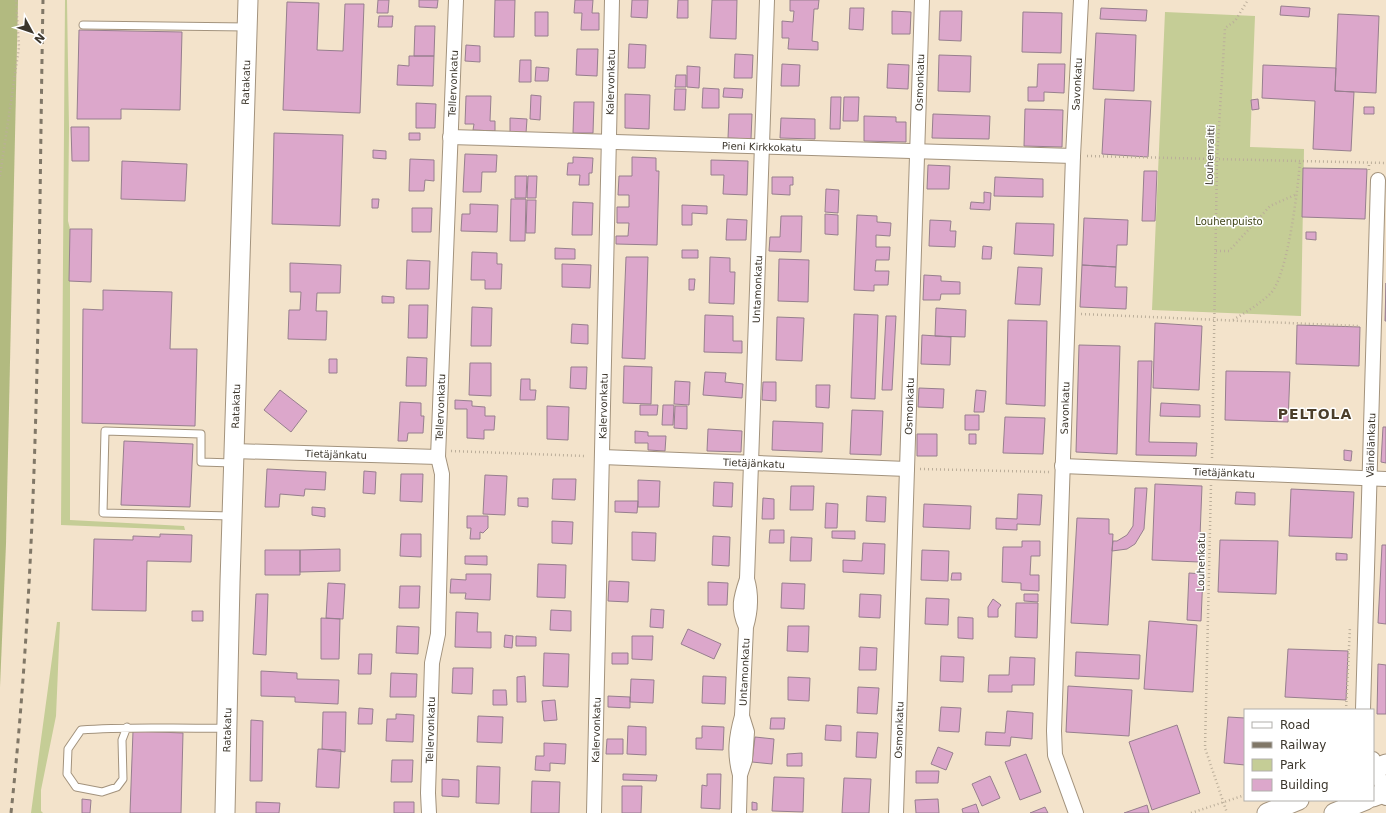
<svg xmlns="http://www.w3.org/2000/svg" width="1386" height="813" viewBox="0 0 1386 813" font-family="'DejaVu Sans',sans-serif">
	<rect width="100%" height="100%" fill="#f3e3cb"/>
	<path fill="#c5cd96" d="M65,0H67L69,129L68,221L70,229V520L184,526L185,530L61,525Z
		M1165,12L1255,16L1250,147L1304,149L1301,316L1152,310Z
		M57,622H60L56,716L41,790V811L43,813H31Z"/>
	<path fill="#b2ba80" d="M0,0H18L6,544L0,687Z"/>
	<path fill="#dca7cb" stroke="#977f8e" d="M378,0H389L388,13H377Z
		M419,0H438L437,8L419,7Z
		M495,0H515L514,37H494Z
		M575,0H593L592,13H599V30H581L582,13H574Z
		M632,0H648L647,18L631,17Z
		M678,0H688V18H677Z
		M712,0H737L736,39L710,38Z
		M790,0H819L818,9H814L812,41L818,42V50L788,49L789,38H782V21L793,22L794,11H790Z
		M287,2L319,3L317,50L343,51L345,4H364L360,113L283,110Z
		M1281,6L1310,8L1309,17L1280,15Z
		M850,8H864L863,30L849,29Z
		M1101,8L1147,10L1146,21L1100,19Z
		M892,11L911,12L910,34H892Z
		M940,11H962L961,41L939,40Z
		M535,12H548V36H535Z
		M1023,12L1062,13L1061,53L1022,52Z
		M1338,14L1379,16L1376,93L1335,91Z
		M379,16H393L392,27H378Z
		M415,26H435L434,56H414Z
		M79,30L182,32L180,110L121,109V119H77Z
		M1096,33L1136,35L1134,91L1093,89Z
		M629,44L646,45L645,68H628Z
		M466,45L480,46V62L465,61Z
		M577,49H598L597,76L576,75Z
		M735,54L753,55L752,78H734Z
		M939,55L971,56L970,92L938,91Z
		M409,56H434L433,86L397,85L398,65L409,66Z
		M520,60H531V82H519Z
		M782,64L800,65L799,86H781Z
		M888,64L909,65L908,89L887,88Z
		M1038,64H1065L1064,93L1044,92V101H1028V87H1037Z
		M1263,65L1336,68L1335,91L1354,92L1351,151L1313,149L1315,101L1262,98Z
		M687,66L700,67L699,88L687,87Z
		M536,67L549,68L548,81H535Z
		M676,75H686V87H675Z
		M703,88L719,89V108H702Z
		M724,88L743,89L742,98L723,97Z
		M675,89H686L685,110H674Z
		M625,94L650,95L649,129L625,128Z
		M531,95L541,96L540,120L530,119Z
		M466,96H491L490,121H495V131L473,130L474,124H465Z
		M831,97H841L840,129H830Z
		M844,97H859L858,121H843Z
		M1105,99L1151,101L1148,157L1102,154Z
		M1258,99L1259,109L1252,110L1251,100Z
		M574,102H594L593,133H573Z
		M416,103L436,104L435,128H416Z
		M1364,107H1374V114H1364Z
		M1025,109L1063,110L1062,147L1024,146Z
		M729,114H752L751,139L728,138Z
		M933,114L990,116L989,139L932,138Z
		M864,116L896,117V122H906V142L864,141Z
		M510,118L527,119L526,133L510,132Z
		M781,118L815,119V139L780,138Z
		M71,127H89V161H72Z
		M274,133L343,135L340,226L272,224Z
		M409,133H420V140H409Z
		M373,150L386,151V159L373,158Z
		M465,154L497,155L496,172H482L481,192H463Z
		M573,157L593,158L592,173H589V185H579L580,175H567L568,163H573Z
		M632,157L656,158V171H659L657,245L616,244V236H628L629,223H617V207H629V195H618L619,176H632Z
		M410,159L434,160V181L425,180L424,191H409Z
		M711,160L748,161L747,195L723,194L724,175H711Z
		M122,161L187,164L185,201L121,199Z
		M928,165L950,166L949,189H927Z
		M1303,168L1367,169L1365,219L1302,217Z
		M1144,171H1157L1155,221H1142Z
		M515,176H527L526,198H515Z
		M528,176H537L536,198H527Z
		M772,177H793V185H790V195L772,194Z
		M995,177L1043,179V197L994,196Z
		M826,189L839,190L838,213L825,212Z
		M984,192L991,193L990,210L970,209L971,202L984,203Z
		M372,199H379L378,208H372Z
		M511,199H526L525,241H510Z
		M527,200H536L535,233H526Z
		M573,202L593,203L592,235H572Z
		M470,204L498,205L497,232L461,231L462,214H470Z
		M682,205L707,206V214L692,213V225H682Z
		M412,208H432L431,232H412Z
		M825,214L838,215V235L825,234Z
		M857,215L877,216V222L891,223L890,236L876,235V247H890L889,260H876L875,271H889L888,285H874V291L854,290Z
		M781,216H802L801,252L769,251L770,237H780Z
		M1084,218L1128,220L1127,245H1117L1116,267L1082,265Z
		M727,219L747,220L746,240H726Z
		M930,220L951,221L950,231H956L955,247L929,246Z
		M1016,223L1054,224L1053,256L1014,254Z
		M70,229H92L91,282L69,281Z
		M1306,232H1316V240L1306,239Z
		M983,246L992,247L991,259H982Z
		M555,248L575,249V259H555Z
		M682,250H698V258H682Z
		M472,252L497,253V264H502L501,289H485V280H471Z
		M626,257H648L645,359L622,358Z
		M710,257L730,258V272H735L734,304L709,303Z
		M779,259L809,260L808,302L778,301Z
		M407,260L430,261L429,289H406Z
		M290,263L341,265L340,293H317L316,311H327L326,340L288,339L289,310H300L301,292H290Z
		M562,264L591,265L590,288L562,287Z
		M1082,265L1116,267L1115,287H1127L1126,309L1080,307Z
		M1018,267L1042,268L1040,305L1015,304Z
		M924,275L941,276V281L960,282V294H941L940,300H923Z
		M689,279H695L694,290H689Z
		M1386,283V321H1385Z
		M103,290L172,292L170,349H197L195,426L82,423L83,309L103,310Z
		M382,296L394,297V303H382Z
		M409,305H428L427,338H408Z
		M472,307L492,308L491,346H471Z
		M936,308L966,310L965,337L935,336Z
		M854,314L878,315L875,399L851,398Z
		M705,315L733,316V341H742V353L704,352Z
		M886,316H896L892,390H882Z
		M777,317L804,318L802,361L776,360Z
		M1008,320L1047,321L1045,406L1006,404Z
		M1155,323L1202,326L1199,390L1153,388Z
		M572,324L588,325V344L571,343Z
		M1297,325L1360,327L1359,366L1296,364Z
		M922,335L951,337L950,365L921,364Z
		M1079,345L1120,346L1117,454L1076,452Z
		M407,357L427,358L426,386H406Z
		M329,359H337V373H329Z
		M1138,361H1152L1149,442L1197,443L1196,456L1136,455Z
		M470,363H491V396L469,395Z
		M624,366L652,367L651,404L623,403Z
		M571,367H587L586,389L570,388Z
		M1226,371L1290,372L1288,422L1225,420Z
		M705,372L726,373L725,382L743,384L742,398L703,395Z
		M521,379H530V390H536L535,400H520Z
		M675,381L690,382L689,405L674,404Z
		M763,382H776V401L762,400Z
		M816,385H830L829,408L816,407Z
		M919,388L944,389L943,408L918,407Z
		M280,390L307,411L291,432L264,410Z
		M976,390L986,391L984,412H974Z
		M455,400L472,401V406L485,407V416H495L494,430H484V439L467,438V409H455Z
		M400,402L421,403V416H424L423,433H408L407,441H398Z
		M1161,403L1200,405V417L1160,416Z
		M640,405H658L657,415H640Z
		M663,405H674L673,425H662Z
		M547,406L569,407L568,440L547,439Z
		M675,406H687V429L674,428Z
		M852,410L883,411L881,455L850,454Z
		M965,415H979V430H965Z
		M1005,417L1045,418L1043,454L1003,453Z
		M773,421L823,423L822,452L772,450Z
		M1383,427H1386V463L1381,462Z
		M708,429L742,431L741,452L707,451Z
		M635,431L648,432V436H666L665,451L648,450V443H635Z
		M917,434H937V456H917Z
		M969,434H976V444H969Z
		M124,441L193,444L190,507L121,505Z
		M1344,450L1352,451L1351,461L1344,460Z
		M267,469L326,472L325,490L305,489L304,496L280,494L279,507H265Z
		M364,471L376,472L375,494L363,493Z
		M401,474H423L422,502L400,501Z
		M485,475L507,476L505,515L483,514Z
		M553,479H576L575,500L552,499Z
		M638,480L660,481L659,507H638Z
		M714,482L733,483L732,507L713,506Z
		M1155,484L1202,486L1199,562L1152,560Z
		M791,486H814L813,510H790Z
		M1135,488H1147L1144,529L1135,544L1127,549L1112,551L1113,541H1117L1127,535L1133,526Z
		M1291,489L1354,492L1352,538L1289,536Z
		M1236,492L1255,493V505L1235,504Z
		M1018,494L1042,495L1040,525L1017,524V530L996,529V518L1017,519Z
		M867,496L886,497L885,522L866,521Z
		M518,498H528V507L518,506Z
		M763,498L774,499V519H762Z
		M615,501H638L637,513L615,512Z
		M826,503L838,504L837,528H825Z
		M924,504L971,506L970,529L923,527Z
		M312,507L325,508V517L312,515Z
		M467,516H488V528L483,533L480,532V539H470L471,528H467Z
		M1077,518L1109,519V534H1113L1108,625L1071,623Z
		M552,521L573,522L572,544L552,543Z
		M770,530H784V543H769Z
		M832,531H855V539L832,538Z
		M632,532L656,533L655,561L632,560Z
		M160,534L192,535L191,562L147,561L146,611L92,610L94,539L133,540V536L160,537Z
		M401,534H421V557L400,556Z
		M713,536L730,537L729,566L712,565Z
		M791,537L812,538L811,561H790Z
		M1220,540L1278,541L1276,594L1218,592Z
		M1022,541H1040V556H1031L1030,575H1039V591L1021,590V583L1002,582L1003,547H1022Z
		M863,543L885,544L884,574L843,572V560L862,561Z
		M1382,545H1386V624L1378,623Z
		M340,549V571L300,572V550Z
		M265,550H300V575H265Z
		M922,550L949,551L948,581L921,580Z
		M1336,553L1347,554V560H1336Z
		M465,556H487V565L465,564Z
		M538,564L566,565L565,598L537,597Z
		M952,573H961V580H951Z
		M1189,573L1203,574L1201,621L1187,620Z
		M466,574H491L490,600L465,599L466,593H450L451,579L466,580Z
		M609,581L629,582L628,602L608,601Z
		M708,582L728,583L727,605H708Z
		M328,583L345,584L343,619L326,618Z
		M782,583L805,584L804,609L781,608Z
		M400,586H420L419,608H399Z
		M256,594H268L266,655L253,654Z
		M860,594L881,595L880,618L859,617Z
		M1024,594H1038V602L1024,601Z
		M926,598L949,599L948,625L925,624Z
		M993,599L1001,605L998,609V617H988V607Z
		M1016,603H1038L1037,638L1015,637Z
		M651,609L664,610L663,628L650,627Z
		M551,610L571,611V631L550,630Z
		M192,611H203V621H192Z
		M456,612L478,613L477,632H491V648L455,647Z
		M958,617L973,618V639L958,638Z
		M321,618L340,619L339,659H321Z
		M1149,621L1197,625L1193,692L1144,689Z
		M397,626L419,627L418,654L396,653Z
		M788,626H809L808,652L787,651Z
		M688,629L721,644L714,659L681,644Z
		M505,635L513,636L512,648L504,647Z
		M516,636L536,637V646H516Z
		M632,636H653L652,660L632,659Z
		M860,647L877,648L876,670H859Z
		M1288,649L1348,651L1346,700L1285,697Z
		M1076,652L1140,655L1139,679L1075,676Z
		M544,653L569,654L568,687L543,686Z
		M612,653H628V664H612Z
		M359,654H372L371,674H358Z
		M941,656L964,657L963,682L940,681Z
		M1010,657L1035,658L1034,685H1012V692H988L989,675H1009Z
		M1378,664L1386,665V714H1377Z
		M453,668H473L472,694L452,693Z
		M261,671L297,673V679L339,680L338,704L295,702V697L261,696Z
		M391,673L417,674L416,697H390Z
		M525,676L526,702H517V677Z
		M703,676L726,677L725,704L702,703Z
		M788,677L810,678L809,701L788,700Z
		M631,679L654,680L653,703L630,702Z
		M1068,686L1132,690L1129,736L1066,732Z
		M858,687L879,688L877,714L857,713Z
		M493,690H506L507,705H493Z
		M608,696L630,697V708L608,707Z
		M555,700L557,720L544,721L542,701Z
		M941,707L961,708L959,732L939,731Z
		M359,708L373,709L372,724H358Z
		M1007,711L1033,713L1032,739L1011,737L1010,746L985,745L986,732L1005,733Z
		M323,712H346L345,752L322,749Z
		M396,714L414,715L413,742L386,741L387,719H396Z
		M478,716L503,717L502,743L477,742Z
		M1228,717L1245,718V765L1224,763Z
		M771,718H785L784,729H770Z
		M251,720L263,721L262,781H250Z
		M826,725L841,726V741L825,740Z
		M1177,725L1200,793L1152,810L1129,742Z
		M628,726L646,727V755L627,754Z
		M702,726L724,727L723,750L696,749V738H702Z
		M133,731L183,733L181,813H130Z
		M857,732L878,733L876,758L856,757Z
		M755,737L774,739L772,764L752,762Z
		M607,739H623V754H606Z
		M544,743L566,744L565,764L550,763V771L535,770L536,756H544Z
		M938,747L953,753L946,770L931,764Z
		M318,749L341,750L339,788L316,787Z
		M802,753V766H787V754Z
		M1026,754L1041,792L1020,800L1005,762Z
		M392,760H413L412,782H391Z
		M477,766L500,767L499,804L476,803Z
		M916,771H939L938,783H916Z
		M623,774L657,775L656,781L623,780Z
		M707,774H721L720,809L701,808L702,785L707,786Z
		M990,776L1000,798L982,806L972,784Z
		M774,777L804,778L803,812L772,811Z
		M844,778L871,779L869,813H842Z
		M442,779L459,780V797L442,796Z
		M532,781L560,782L559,813H531Z
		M622,786H642L641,813H622Z
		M82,799L91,800L90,813H82Z
		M938,799L939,813H916L915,800Z
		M256,802L280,803L279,813H256Z
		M394,802H414V813H394Z
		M752,802L757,803V810H752Z
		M976,804L979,813H963L962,809Z
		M1147,805L1149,813H1124Z
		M1045,807L1048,813H1030Z"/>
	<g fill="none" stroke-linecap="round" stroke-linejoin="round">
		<defs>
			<path id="lane" d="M83,25L247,27
				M232,516L103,513L105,431L201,434V462L233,463
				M127,727L122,740L123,779L117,787L102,792L76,787L67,774L68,749L81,730C129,726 177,729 226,728"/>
			<g id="street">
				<path id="s1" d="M450,137L1073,156"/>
				<path id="s2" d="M234,451L438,457"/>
				<path id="s3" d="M602,457L907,469"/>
				<path id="s4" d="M1062,466L1386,479"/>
				<path id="s5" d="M747,579L767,0"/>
				<path id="s6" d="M1363,710L1378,180"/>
				<path id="s7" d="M742,716L746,627C751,610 752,596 747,579C741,597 737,608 746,627"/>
				<path d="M1373,759L1386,798"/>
				<path id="s8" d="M429,813L428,793L432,663L438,634L442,474L438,457L456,0"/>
				<path id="s9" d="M594,813L612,0"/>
				<path d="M739,813L740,775L745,760L747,732L742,716C736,737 734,754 740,775"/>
				<path id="s10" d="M896,813L922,0"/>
				<path id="s11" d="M1076,813L1055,755L1054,731L1073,156L1081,0"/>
			</g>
			<g id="secondary">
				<path d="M1373,769L1386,764"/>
				<path d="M1373,797L1386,792"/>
				<path id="s12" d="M225,813L230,582L248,0"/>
				<path d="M1267,813L1299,800"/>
				<path d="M1334,813L1366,800"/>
			</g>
		</defs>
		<use href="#lane" stroke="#a3937d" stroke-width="9"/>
		<use href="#street" stroke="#a3937d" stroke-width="16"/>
		<use href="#secondary" stroke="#a3937d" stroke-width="21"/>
		<path stroke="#bbae9a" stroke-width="2.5" stroke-dasharray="1 3" stroke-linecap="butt" d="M1087,156L1386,163
			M1369,170V163
			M0,176L19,47L16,0
			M1216,251H1229L1270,206L1297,194
			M1081,314L1359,326
			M1233,320C1246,312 1260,304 1271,293C1288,274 1298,188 1300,161
			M451,451L586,456
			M1212,458L1217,159L1225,28L1235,21L1248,0
			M920,469L1049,472
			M1211,485L1205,748L1227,813
			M1346,710L1350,627
			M1191,813L1245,795"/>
		<use href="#lane" stroke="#fff" stroke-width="7"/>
		<use href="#street" stroke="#fff" stroke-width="14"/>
		<use href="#secondary" stroke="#fff" stroke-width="19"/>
		<path stroke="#807767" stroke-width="3" stroke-dasharray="5 5" stroke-linecap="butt" d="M11,813C40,543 38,271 43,0"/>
	</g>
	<g text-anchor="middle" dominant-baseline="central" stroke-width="3" stroke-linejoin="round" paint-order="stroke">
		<g font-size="10" fill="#3c362c" stroke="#fff">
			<text stroke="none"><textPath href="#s12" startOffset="731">Ratakatu</textPath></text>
			<text stroke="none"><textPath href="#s8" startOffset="731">Tellervonkatu</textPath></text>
			<text stroke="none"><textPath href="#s9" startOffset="731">Kalervonkatu</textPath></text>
			<text stroke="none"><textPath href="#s10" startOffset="731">Osmonkatu</textPath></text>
			<text stroke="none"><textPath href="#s11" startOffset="733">Savonkatu</textPath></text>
			<text stroke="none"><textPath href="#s1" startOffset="312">Pieni Kirkkokatu</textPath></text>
			<text transform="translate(1210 155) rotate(-88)">Louhenraitti</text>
			<text stroke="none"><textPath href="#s5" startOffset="290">Untamonkatu</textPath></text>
			<text stroke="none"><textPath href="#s12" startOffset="407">Ratakatu</textPath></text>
			<text stroke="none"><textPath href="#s9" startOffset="407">Kalervonkatu</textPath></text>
			<text stroke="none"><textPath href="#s8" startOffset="407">Tellervonkatu</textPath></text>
			<text stroke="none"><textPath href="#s10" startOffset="407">Osmonkatu</textPath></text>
			<text stroke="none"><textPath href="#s11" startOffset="409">Savonkatu</textPath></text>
			<text stroke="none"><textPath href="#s6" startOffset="265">Väinölänkatu</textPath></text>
			<text stroke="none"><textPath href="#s2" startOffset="102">Tietäjänkatu</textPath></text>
			<text stroke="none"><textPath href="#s3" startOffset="152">Tietäjänkatu</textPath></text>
			<text stroke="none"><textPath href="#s4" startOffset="162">Tietäjänkatu</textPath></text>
			<text transform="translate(1201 562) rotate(-89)">Louhenkatu</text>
			<text stroke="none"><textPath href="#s7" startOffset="44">Untamonkatu</textPath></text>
			<text stroke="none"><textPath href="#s12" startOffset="83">Ratakatu</textPath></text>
			<text stroke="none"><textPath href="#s8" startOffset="83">Tellervonkatu</textPath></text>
			<text stroke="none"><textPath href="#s9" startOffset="83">Kalervonkatu</textPath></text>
			<text stroke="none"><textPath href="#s10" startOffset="83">Osmonkatu</textPath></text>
		</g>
		<g font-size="10" fill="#3e4316" stroke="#fff">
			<text x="1229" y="221">Louhenpuisto</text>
		</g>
		<g font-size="14" font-weight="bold" letter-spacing="1" fill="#4b3e2a" stroke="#fff">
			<text x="1315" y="414">PELTOLA</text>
		</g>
	</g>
	<rect x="1244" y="709" width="130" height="92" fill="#ffffff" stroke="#b1afab"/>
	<rect x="1252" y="722" width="20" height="6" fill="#ffffff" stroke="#b1afab"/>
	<text x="1280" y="729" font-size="12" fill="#3c362c">Road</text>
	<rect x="1252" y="742" width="20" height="6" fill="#807767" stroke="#b1afab"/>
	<text x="1280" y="749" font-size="12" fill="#3c362c">Railway</text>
	<rect x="1252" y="759" width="20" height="12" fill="#c5cd96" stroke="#b1afab"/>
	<text x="1280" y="769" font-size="12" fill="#3c362c">Park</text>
	<rect x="1252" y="779" width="20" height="12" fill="#dca7cb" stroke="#b1afab"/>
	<text x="1280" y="789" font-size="12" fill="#3c362c">Building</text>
	<g transform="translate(32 32) rotate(130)" stroke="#ffffff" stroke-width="3" paint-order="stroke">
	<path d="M0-3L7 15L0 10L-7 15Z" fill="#3c362c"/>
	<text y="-6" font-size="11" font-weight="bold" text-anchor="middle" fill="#3c362c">N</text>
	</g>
</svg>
